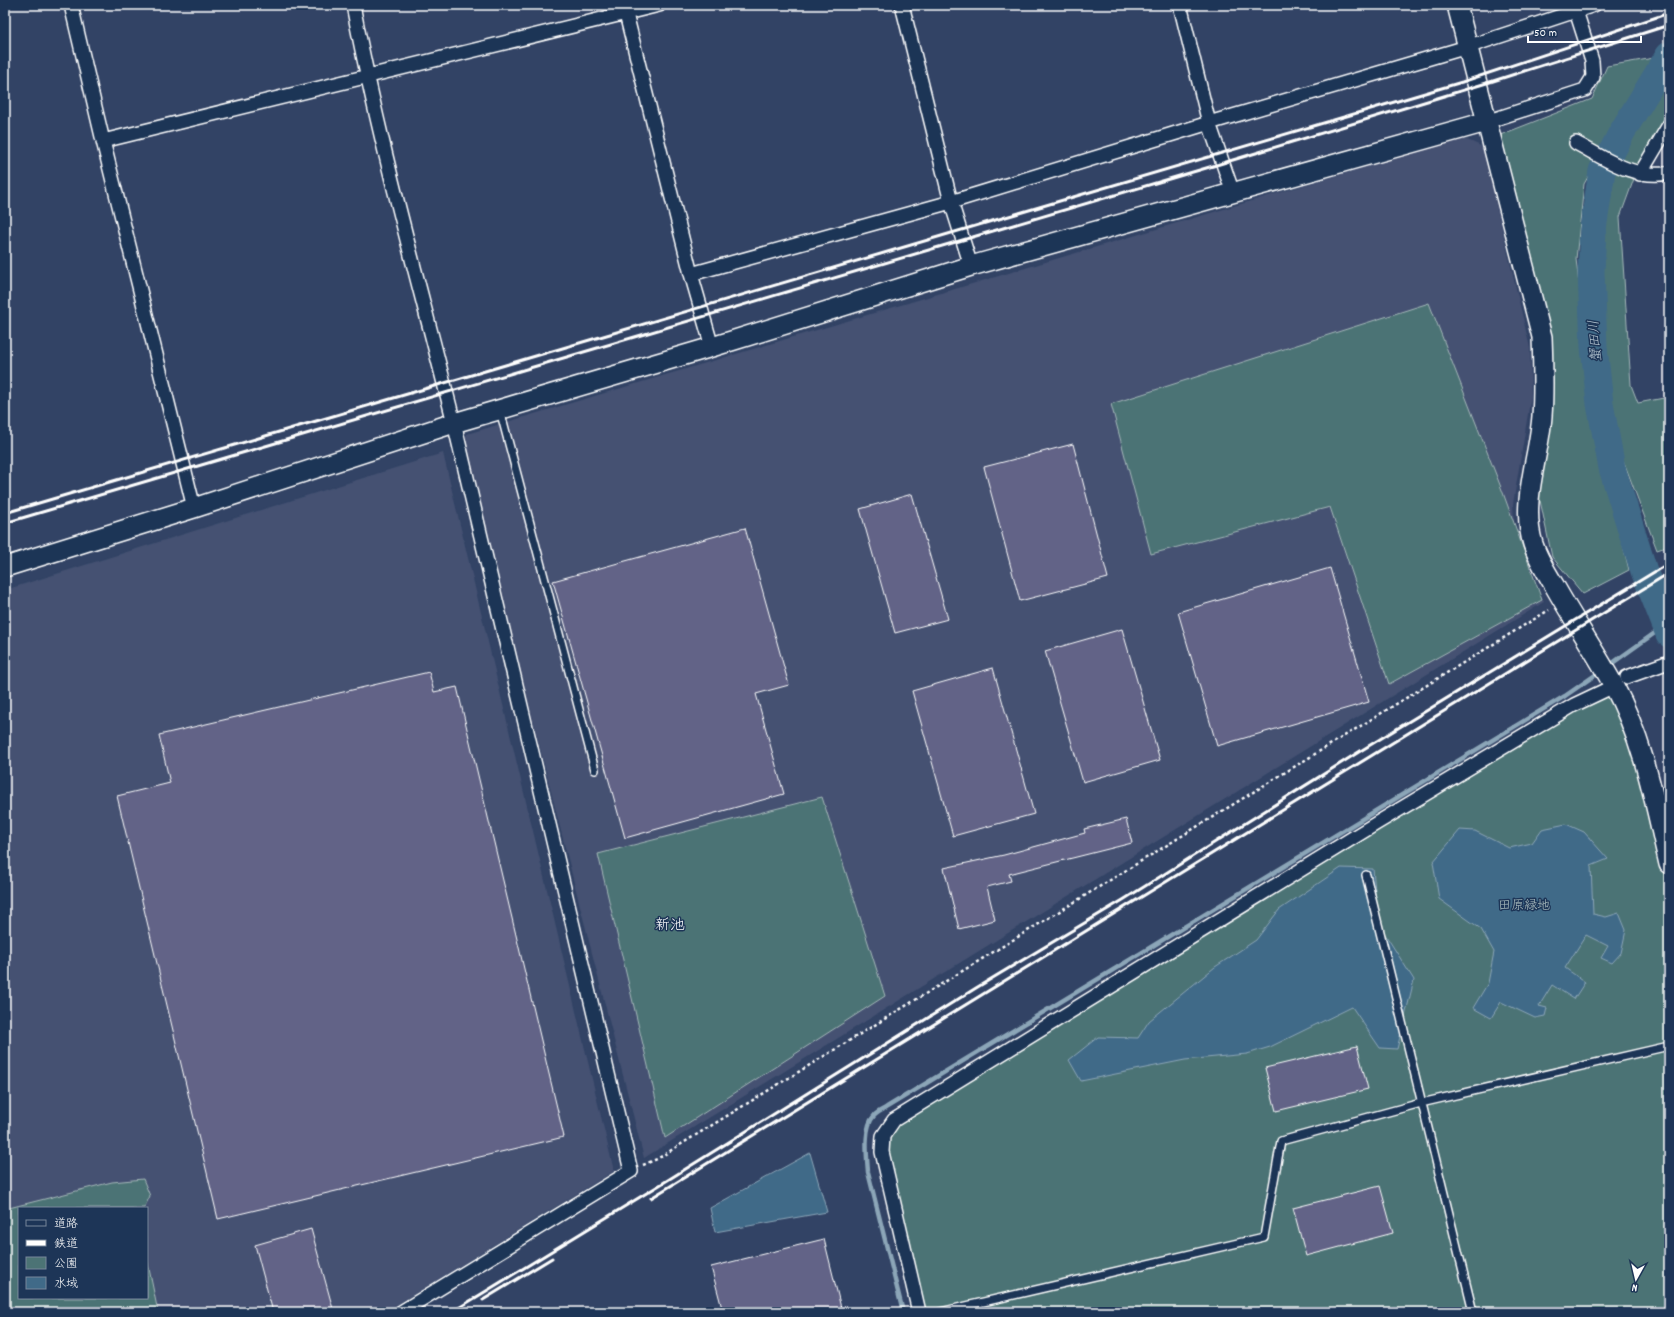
<svg xmlns="http://www.w3.org/2000/svg" width="1674" height="1317" viewBox="0 0 1674 1317" font-family="Dekko,'Klee One',sans-serif">
	<rect width="100%" height="100%" fill="#324365"/>
	<filter id="ink" filterUnits="userSpaceOnUse"><feTurbulence type="fractalNoise" baseFrequency=".025" numOctaves="2"/><feDisplacementMap in="SourceGraphic" scale="8" xChannelSelector="R" yChannelSelector="G"/><feConvolveMatrix kernelMatrix="1 2 1 2 8 2 1 2 1" color-interpolation-filters="sRGB"/></filter>
	<g filter="url(#ink)">
		<path fill="#445172" fill-rule="evenodd" d="M1463,138L1483,147L1530,348L1531,396L1513,504L1515,540L1526,567L1544,602L644,1158L463,445L467,434Z
			M443,453L614,1171L385,1312H5V590ZM19,1208H147V1298H19Z"/>
		<path fill="#4c7375" stroke="#a6b9ba" d="M1654,58L1584,184L1576,259L1582,311L1590,411L1629,570L1583,594L1552,557L1534,472L1542,350L1490,139L1592,99L1607,66Z
			M1669,72V115L1639,165L1620,217L1631,385L1638,403L1669,397V546L1657,550L1613,433L1598,269L1604,200L1616,164Z
			M1429,303L1502,490L1542,600L1389,684L1330,507L1151,554L1111,404Z
			M1614,686L1669,864V1312H924L882,1152L887,1130L1360,842L1377,823Z
			M822,797L885,996L665,1138L598,854Z
			M143,1179L150,1196L144,1208H19V1298H147V1259L158,1312H5V1209L112,1182Z"/>
		<path fill="#406a88" stroke="#8ca6b8" d="M1566,824L1584,832L1608,859L1591,866L1593,914L1606,917L1619,913L1626,930L1621,953L1612,963L1601,958L1608,946L1586,935L1565,968L1585,982L1574,999L1552,985L1539,1006L1547,1008L1545,1016L1535,1018L1501,1002L1491,1018L1473,1008L1488,983L1494,952L1481,929L1439,899L1433,862L1460,830L1475,831L1509,848L1532,843L1542,829Z
			M1341,868L1373,869L1378,923L1414,980L1397,1049L1380,1048L1352,1007L1270,1047L1247,1054L1185,1060L1081,1081L1069,1060L1098,1037L1138,1038L1149,1021L1215,967L1256,940L1279,910Z
			M810,1153L827,1212L715,1232L710,1208Z"/>
		<g fill="none" stroke-linecap="round" stroke-linejoin="round">
			<path stroke="#8ca6b8" stroke-width="4.5" d="M1607,667L1666,625
				M903,1312L868,1172C867,1157 863,1127 874,1116C877,1112 883,1110 887,1107L1565,696L1601,671"/>
			<path stroke="#406a88" stroke-width="27" d="M1669,55L1622,132L1602,171L1593,229L1591,272L1594,347L1600,404L1612,468L1644,571L1669,634"/>
		</g>
		<path fill="#626387" stroke="#fff" d="M1073,444L1108,578L1020,601L984,467Z
			M912,494L948,619L895,633L860,509Z
			M745,528L789,685L756,694L784,794L625,838L553,581Z
			M1330,568L1369,702L1217,746L1178,612Z
			M1122,629L1160,760L1083,782L1045,651Z
			M993,668L1034,814L953,836L912,691Z
			M429,672L434,692L457,687L564,1137L218,1219L117,796L170,783L159,735Z
			M1126,819L1132,843L1009,874L1011,881L987,887L995,920L959,929L944,868L1004,855L1085,833L1084,829Z
			M1357,1046L1368,1089L1276,1111L1265,1068Z
			M1380,1186L1393,1233L1306,1256L1293,1208Z
			M311,1229L333,1309L322,1312H273L255,1245Z
			M824,1239L842,1312H723L711,1267Z"/>
		<g fill="none" stroke-linecap="round" stroke-linejoin="round">
			<defs>
				<path id="lane" d="M500,410L595,770
					M1366,875L1473,1312
					M940,1312L1264,1237L1281,1141L1421,1103L1669,1046"/>
				<path id="street" d="M71,5L103,141L194,508
					M353,5C380,147 420,286 455,427C515,674 574,922 631,1171L401,1312
					M902,5L951,202L971,266
					M1180,5L1209,123L1233,193
					M624,6L691,274L712,347
					M1486,122L1585,90L1593,77L1592,61L1576,11
					M103,141L659,5
					M1576,143C1606,159 1634,180 1669,173
					M1640,174L1669,125
					M691,274L951,202L1209,123L1467,47L1594,5
					M1627,677L1669,662
					M919,1312L882,1152L883,1136L894,1120L1377,823L1574,705L1614,686"/>
				<path id="secondary" d="M1457,5L1542,337C1543,364 1544,390 1542,416C1539,458 1520,503 1533,544C1538,559 1546,572 1554,585C1573,619 1595,651 1614,686C1644,741 1655,804 1669,864
					M5,567L194,508L454,423L712,347L971,266L1486,122"/>
			</defs>
			<use href="#lane" stroke="#fff" stroke-width="10"/>
			<use href="#street" stroke="#fff" stroke-width="16"/>
			<use href="#secondary" stroke="#fff" stroke-width="22"/>
			<path stroke="#fff" stroke-width="2.5" stroke-dasharray="3 3" stroke-linecap="butt" d="M643,1165L657,1159L1549,610"/>
			<use href="#lane" stroke="#1d3557" stroke-width="7"/>
			<use href="#street" stroke="#1d3557" stroke-width="13"/>
			<use href="#secondary" stroke="#1d3557" stroke-width="19"/>
			<path stroke="#fff" stroke-width="3" d="M5,513L1462,82L1669,13
				M5,523L1213,166L1490,82L1669,25
				M651,1198L1669,573
				M483,1300L552,1258
				M452,1312L663,1183L976,988L1123,900L1362,750L1669,563"/>
		</g>
	</g>
	<g text-anchor="middle" dominant-baseline="central" stroke-width="3" stroke-linejoin="round" paint-order="stroke">
		<g font-size="13" fill="#aec0c1" stroke="#1d3557">
			<text x="1524" y="906">田原緑地</text>
		</g>
		<g font-size="14" font-style="italic" fill="#b3c3cf" stroke="#1d3557">
			<text transform="translate(1596 341) rotate(-94)">蟹田川</text>
		</g>
		<g font-size="15" fill="#fff" stroke="#1d3557">
			<text x="670" y="926">新池</text>
		</g>
	</g>
	<rect width="1674" height="1317" fill="none" stroke="#1d3557" stroke-width="20"/>
	<rect x="10" y="10" width="1654" height="1297" fill="none" stroke="#fff" stroke-width="1.5" filter="url(#ink)"/>
	<rect x="18" y="1207" width="130" height="92" fill="#1d3557" stroke="#77869a"/>
	<rect x="26" y="1220" width="20" height="6" fill="#1d3557" stroke="#77869a"/>
	<text x="54" y="1227" font-size="12" fill="#ffffff">道路</text>
	<rect x="26" y="1240" width="20" height="6" fill="#ffffff" stroke="#77869a"/>
	<text x="54" y="1247" font-size="12" fill="#ffffff">鉄道</text>
	<rect x="26" y="1257" width="20" height="12" fill="#4c7375" stroke="#77869a"/>
	<text x="54" y="1267" font-size="12" fill="#ffffff">公園</text>
	<rect x="26" y="1277" width="20" height="12" fill="#406a88" stroke="#77869a"/>
	<text x="54" y="1287" font-size="12" fill="#ffffff">水域</text>
	<g transform="translate(1636 1279) rotate(188)" stroke="#1d3557" stroke-width="3" paint-order="stroke">
	<path d="M0-3L7 15L0 10L-7 15Z" fill="#ffffff"/>
	<text y="-6" font-size="11" font-weight="bold" text-anchor="middle" fill="#ffffff">N</text>
	</g>
	<path d="M1528 36v6h113v-6" fill="none" stroke="#ffffff" stroke-width="2"/>
	<text x="1534" y="36" font-size="12" fill="#ffffff" stroke="#1d3557" stroke-width="3" paint-order="stroke">50 m</text>
</svg>
